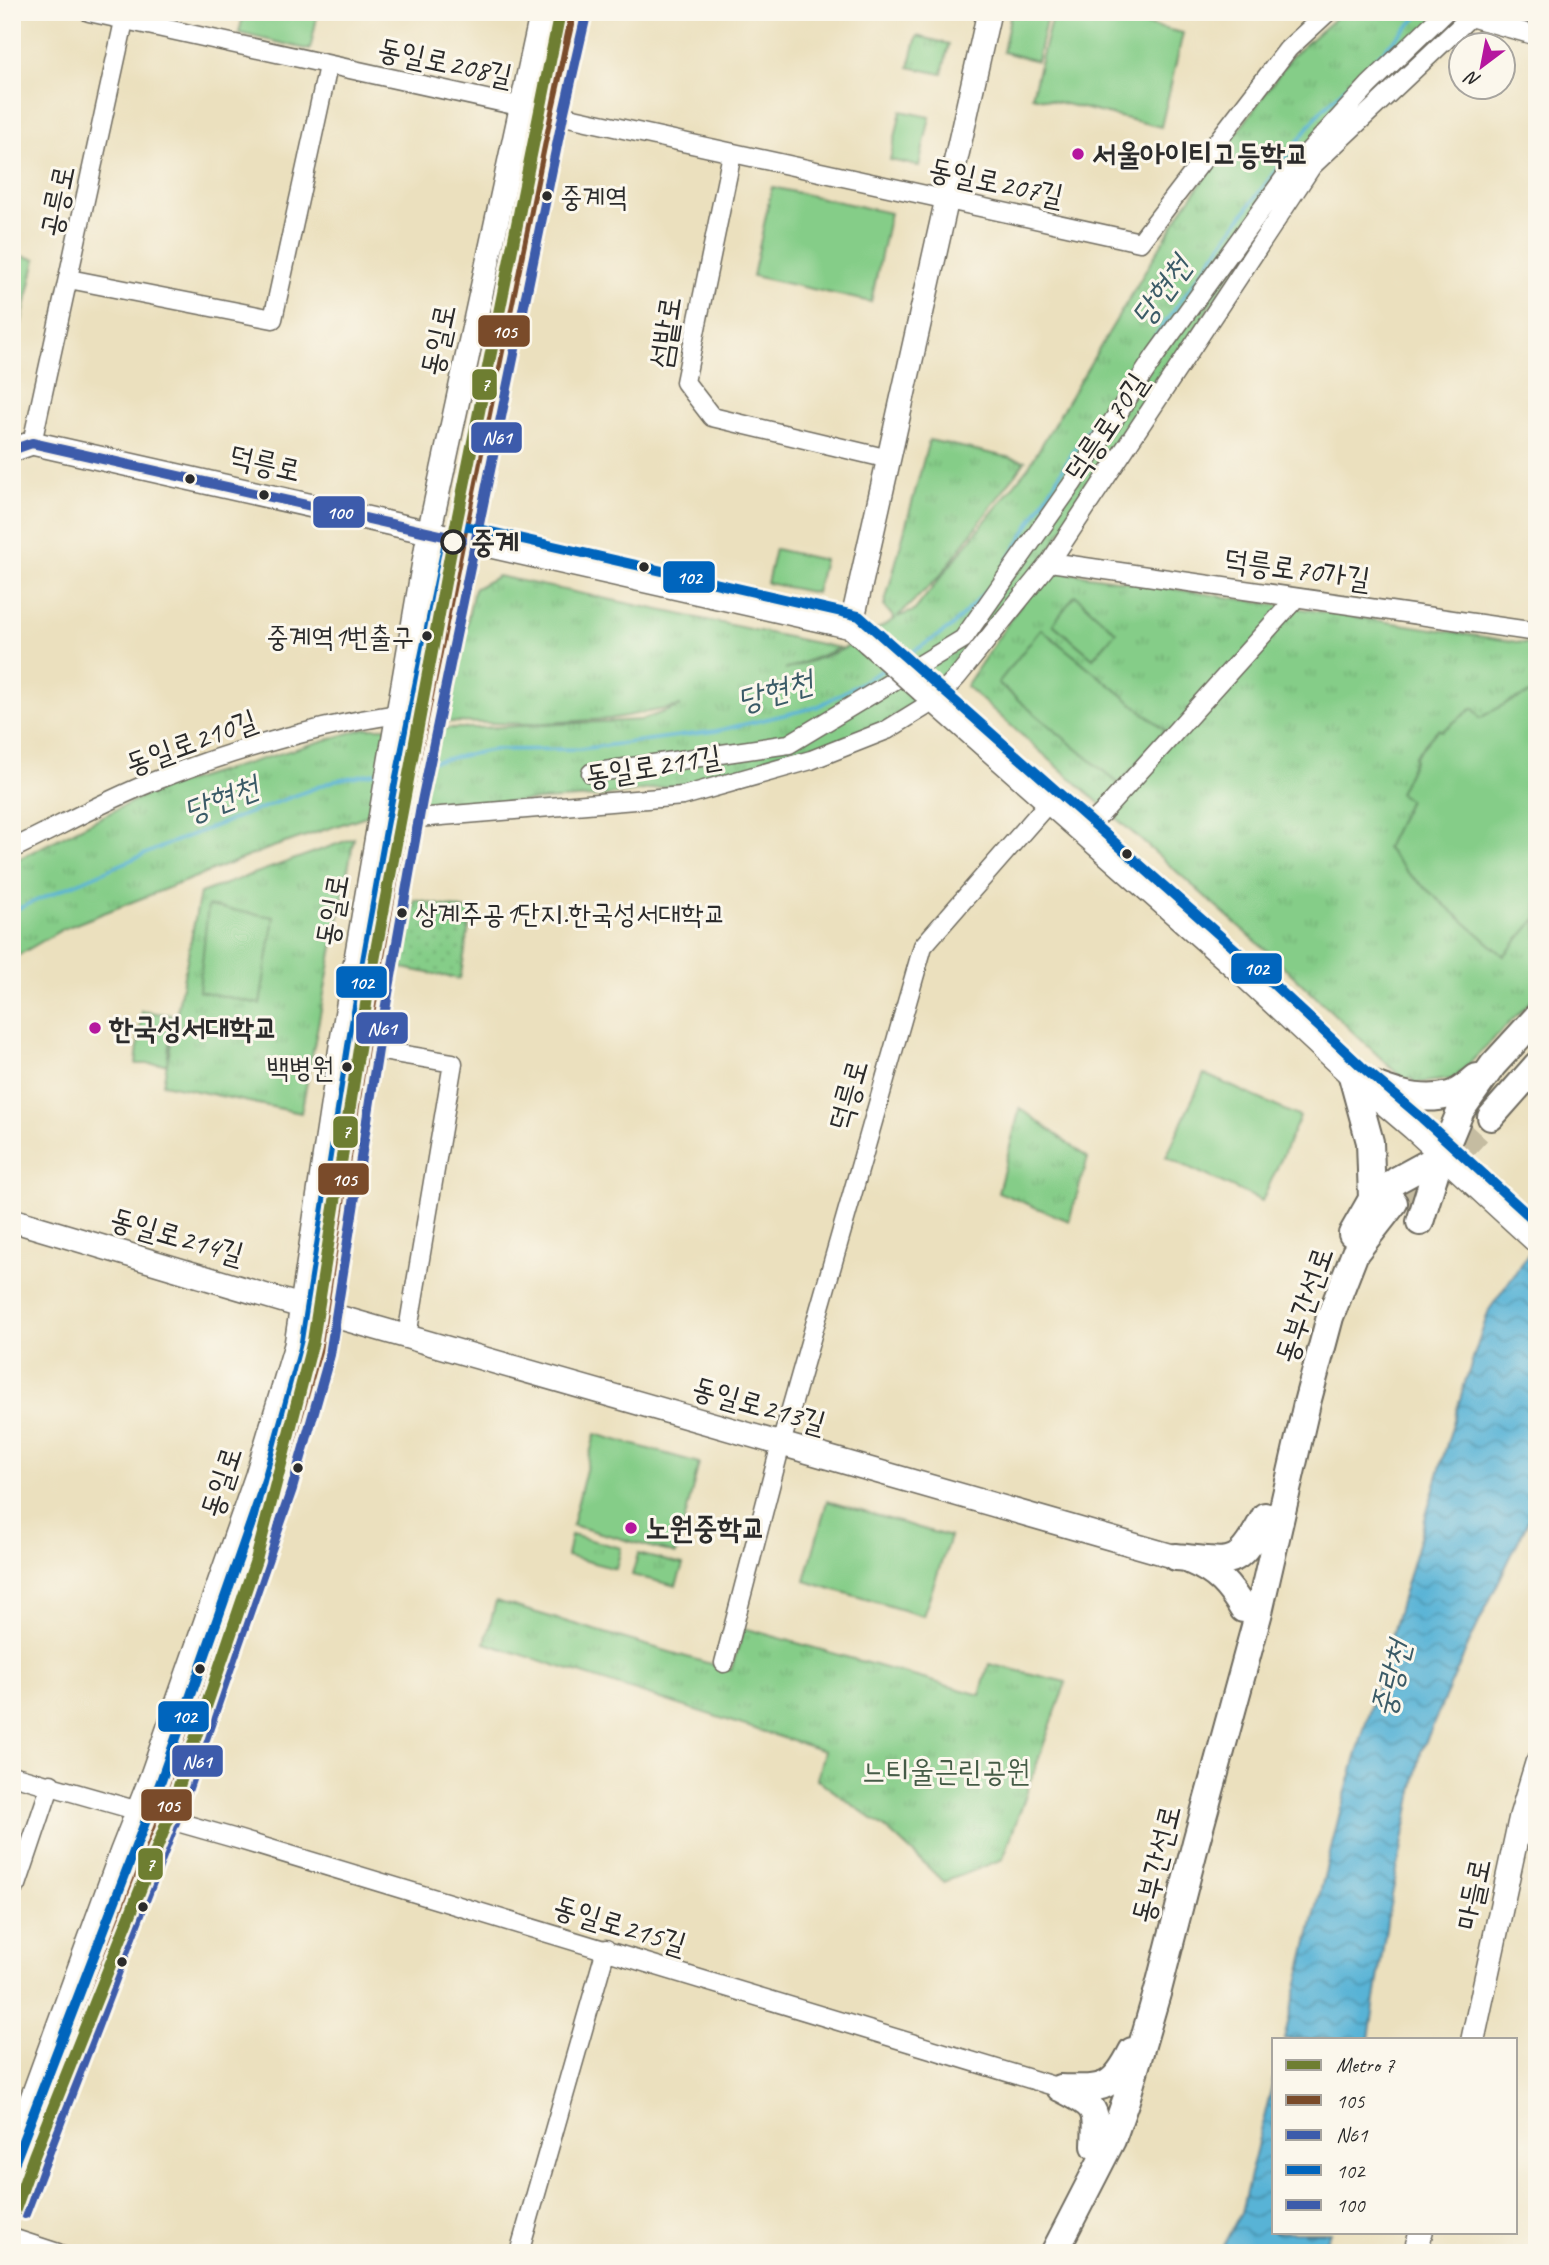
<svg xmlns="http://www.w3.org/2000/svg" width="1549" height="2265" viewBox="0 0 1549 2265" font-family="Caveat,'Poor Story',sans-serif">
	<defs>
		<pattern id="grass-dots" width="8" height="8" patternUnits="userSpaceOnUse" patternTransform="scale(1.75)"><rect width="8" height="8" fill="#85cd88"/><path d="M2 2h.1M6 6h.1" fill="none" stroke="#73b076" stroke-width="1.8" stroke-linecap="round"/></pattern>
		<pattern id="park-tufts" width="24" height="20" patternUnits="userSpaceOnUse" patternTransform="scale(1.75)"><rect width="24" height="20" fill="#85cd88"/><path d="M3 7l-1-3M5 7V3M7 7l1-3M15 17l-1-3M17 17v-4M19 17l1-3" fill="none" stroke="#73b076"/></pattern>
		<pattern id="water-waves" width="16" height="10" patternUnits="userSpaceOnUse" patternTransform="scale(1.75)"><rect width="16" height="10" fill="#58b3d6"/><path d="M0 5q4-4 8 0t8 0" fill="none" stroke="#4992ae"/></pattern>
	</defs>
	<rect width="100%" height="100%" fill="#fbf7ec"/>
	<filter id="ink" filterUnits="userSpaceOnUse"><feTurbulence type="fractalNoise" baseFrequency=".0143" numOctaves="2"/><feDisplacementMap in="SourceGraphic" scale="14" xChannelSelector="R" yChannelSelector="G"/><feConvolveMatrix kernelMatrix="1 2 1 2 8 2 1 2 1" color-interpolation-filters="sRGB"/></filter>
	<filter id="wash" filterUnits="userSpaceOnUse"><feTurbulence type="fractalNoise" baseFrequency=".00686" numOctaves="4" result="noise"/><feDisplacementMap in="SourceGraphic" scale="28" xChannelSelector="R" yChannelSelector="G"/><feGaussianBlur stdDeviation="1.57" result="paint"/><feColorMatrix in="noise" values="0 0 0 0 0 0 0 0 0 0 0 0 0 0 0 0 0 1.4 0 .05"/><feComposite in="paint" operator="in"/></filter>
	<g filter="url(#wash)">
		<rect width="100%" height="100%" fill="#ebe0be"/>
		<path fill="url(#grass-dots)" stroke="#587c5a" stroke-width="2" d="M415,900L472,911L460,979L402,968Z"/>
		<path fill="url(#park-tufts)" stroke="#587c5a" stroke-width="2" d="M1342,12H1469L1312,152L1044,558L940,685L878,727L719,779L595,797L387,809L270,848L63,929L12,959V862L151,792L366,728H478L641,720L681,706L609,719L530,724L447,722L474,589L498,576L840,648L785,670L839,651L895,619L884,606L929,440L1025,461L940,576L897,617L914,611L1029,466L1182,210L1292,56Z
			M917,36L949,44L942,74L909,67Z
			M1044,569L1537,645V995L1454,1079L1416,1083L1412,1079H1403L1267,951L966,686Z
			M354,838L301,1113L163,1084L200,893Z
			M1020,1108L1088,1158L1069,1221L998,1192Z
			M571,1535L621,1548L616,1569L567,1556Z
			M638,1554L683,1565L676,1586L632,1575Z
			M496,1601L731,1670L744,1628L980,1695L989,1664L1066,1682L1003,1859L944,1882L889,1831L817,1779L824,1751L485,1643Z"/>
		<path fill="#85cd88" stroke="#587c5a" stroke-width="2" d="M244,12H318L310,50L239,33Z
			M1011,12H1048L1037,61L1003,52Z
			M1053,12H1091L1183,33L1161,127L1032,96Z
			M901,111L930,117L919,166L890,160Z
			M772,187L890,213L871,302L753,276Z
			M12,254L36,259L16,346L12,345Z
			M775,549L824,560L816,593L767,583Z
			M1075,595L1116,632L1093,658L1053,624Z
			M1041,629L1165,730L1119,784L998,683Z
			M1537,691V918L1504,956L1409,874L1386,848L1409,800L1399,793L1415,759L1414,757L1438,729L1442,731L1473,708L1480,718L1507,703Z
			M208,906L274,917L260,1004L199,991Z
			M142,1011L172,1015L167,1064H136Z
			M1204,1074L1300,1117L1262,1201L1166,1157Z
			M595,1434L699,1463L676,1554L572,1525Z
			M827,1501L950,1537L923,1616L805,1581Z"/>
		<path fill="url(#water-waves)" stroke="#426f80" stroke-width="2" d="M1537,1242V1502L1470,1641L1421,1752L1388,1915L1369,2039H1284L1340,1812L1462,1392L1489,1310Z
			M1274,2077V2232H1330L1320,2253H1219L1241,2212Z"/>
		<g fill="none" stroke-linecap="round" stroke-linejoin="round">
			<path stroke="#58b3d6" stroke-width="3.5" d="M1005,565L1080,441L1257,195L1320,112L1423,12
				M900,660L950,628L989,588
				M425,763L492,750L580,749L716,731L817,707L885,669
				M12,911L173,842L336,780L379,772"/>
		</g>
	</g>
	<g filter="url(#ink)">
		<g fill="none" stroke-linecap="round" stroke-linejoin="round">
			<path stroke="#c5bca1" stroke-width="26" stroke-dasharray="26 13" stroke-linecap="butt" d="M1407,1208L1491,1117"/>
			<defs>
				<path id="minor" d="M89,12L1140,242L1288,49L1328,12
					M732,154L685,382L712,417L889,459
					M69,279L273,319L328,66
					M32,443L126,12
					M1050,562L1537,632
					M591,773L789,744L963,639L1072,484L1155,356L1285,177L1369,85L1445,12
					M405,819L683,796L811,760L887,730L934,701L957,677L1050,562L1312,166L1470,17L1537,36
					M1082,832L1102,813L1296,598
					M12,849C58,827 104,801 152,782C230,751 315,726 398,714
					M364,1048L453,1063L407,1336
					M724,1663L781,1444L923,946L1049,802
					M12,1775L237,1839L1060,2088
					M17,1885L51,1784
					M12,2238L58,2253
					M519,2253L606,1949"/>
				<path id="major" d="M12,450L32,443L851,627L868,642
					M851,627L989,12
					M922,690L1234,966L1352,1076L1413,1128L1537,1242
					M12,1220L324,1313L1176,1557
					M1473,2039L1521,1816L1537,1763
					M12,2153L122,1851L151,1778L257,1475L296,1345L342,1040L429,533L542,12
					M12,2209L174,1786L279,1484L317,1351L364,1048L408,798L549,113L572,12
					M1415,2253L1421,2232"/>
				<path id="highway" d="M1352,1076C1381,1088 1417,1104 1449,1095C1460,1093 1469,1083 1477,1077
					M1352,1076L1370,1142L1372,1199
					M1491,1117L1537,1065
					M1420,1222L1436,1170L1461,1110L1493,1065L1537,1017
					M1352,1234L1372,1199L1397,1180L1443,1155
					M1176,1557C1234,1562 1236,1571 1265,1516
					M1191,1561C1217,1572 1229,1585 1243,1609
					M1060,2088C1102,2089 1112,2091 1132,2051
					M1062,2089C1097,2107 1097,2108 1095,2146
					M1054,2253L1112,2140L1126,2100L1158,1990L1196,1842L1259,1612L1307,1403L1330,1317L1355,1253L1394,1203"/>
			</defs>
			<use href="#minor" stroke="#6e6a5e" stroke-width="21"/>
			<use href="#major" stroke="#6e6a5e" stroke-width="26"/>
			<use href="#highway" stroke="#6e6a5e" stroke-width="30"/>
			<use href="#minor" stroke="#fff" stroke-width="18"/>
			<use href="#major" stroke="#fff" stroke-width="23"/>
			<use href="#highway" stroke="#fff" stroke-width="26"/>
			<defs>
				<path id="major-bridge" d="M868,642L922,690"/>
			</defs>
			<use href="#major-bridge" stroke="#6e6a5e" stroke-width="26" stroke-linecap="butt"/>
			<use href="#major-bridge" stroke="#fff" stroke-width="23"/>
			<defs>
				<path id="bus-1" d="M12,2208L174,1786L279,1484L317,1351L364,1048L408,798L549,113L572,12"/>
				<path id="bus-2" d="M25,2214L187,1791L292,1489L330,1355L378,1050L422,801L563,116L586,15"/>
				<path id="bus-3" d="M12,2169L161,1781L266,1480L303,1348L350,1046L394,796L448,537L454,528L465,526L859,616L1243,956L1361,1066L1422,1118L1537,1223"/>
				<path id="bus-4" d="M12,450L32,443L462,540"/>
			</defs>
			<use href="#bus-1" stroke="#fbf7ec" stroke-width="16"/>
			<use href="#bus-2" stroke="#fbf7ec" stroke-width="16"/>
			<use href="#bus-3" stroke="#fbf7ec" stroke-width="16"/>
			<use href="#bus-4" stroke="#fbf7ec" stroke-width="16"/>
			<use href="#bus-1" stroke="#7a4b2a" stroke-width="10"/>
			<use href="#bus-2" stroke="#3d5bab" stroke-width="10"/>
			<use href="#bus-3" stroke="#0065bd" stroke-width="10"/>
			<use href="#bus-4" stroke="#3d5bab" stroke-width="10"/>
			<defs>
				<path id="metro-1" d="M12,2218L34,2156L164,1830L256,1560L313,1341L367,998L453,540L560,12"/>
			</defs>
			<use href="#metro-1" stroke="#fbf7ec" stroke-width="18"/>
			<use href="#metro-1" stroke="#6e7e31" stroke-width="12"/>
		</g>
	</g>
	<g fill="#b5179e" stroke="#fbf7ec" stroke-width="2.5">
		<circle cx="1078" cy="154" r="7"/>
		<circle cx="95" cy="1028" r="7"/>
		<circle cx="631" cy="1528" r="7"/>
	</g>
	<g fill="#2b2b2b" stroke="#fbf7ec" stroke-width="2.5">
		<circle cx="547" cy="196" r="6"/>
		<circle cx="190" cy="479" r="6"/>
		<circle cx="264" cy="495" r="6"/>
		<circle cx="644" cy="567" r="6"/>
		<circle cx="427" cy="636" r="6"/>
		<circle cx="1127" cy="854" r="6"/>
		<circle cx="402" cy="913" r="6"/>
		<circle cx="347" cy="1067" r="6"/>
		<circle cx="298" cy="1468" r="6"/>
		<circle cx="200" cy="1669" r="6"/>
		<circle cx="143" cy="1907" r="6"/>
		<circle cx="122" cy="1962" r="6"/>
	</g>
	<circle fill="#fbf7ec" stroke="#2b2b2b" stroke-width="3.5" cx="453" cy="542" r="11"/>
	<g text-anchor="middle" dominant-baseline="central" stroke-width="6" stroke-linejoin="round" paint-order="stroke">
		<g font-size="28" fill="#2b2b2b" stroke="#fbf7ec" text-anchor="start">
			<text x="560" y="196">중계역</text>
			<text x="414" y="636" text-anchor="end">중계역1번출구</text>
			<text x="415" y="913">상계주공1단지.한국성서대학교</text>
			<text x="334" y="1067" text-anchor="end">백병원</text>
		</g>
		<g font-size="30" fill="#2b2b2b" stroke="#fbf7ec">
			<text transform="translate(445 62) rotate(12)">동일로208길</text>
			<text transform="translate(996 182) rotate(12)">동일로207길</text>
			<text transform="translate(57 201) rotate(-78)">공릉로</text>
			<text transform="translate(665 332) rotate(-81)">섬밭로</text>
			<text transform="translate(438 340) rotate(-78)">동일로</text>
			<text transform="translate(1106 427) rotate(-56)">덕릉로70길</text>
			<text transform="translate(265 463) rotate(13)">덕릉로</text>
			<text transform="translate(1297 569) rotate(8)">덕릉로70가길</text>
			<text transform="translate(191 742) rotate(-20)">동일로210길</text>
			<text transform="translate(653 766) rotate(-9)">동일로211길</text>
			<text transform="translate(332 910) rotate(-80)">동일로</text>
			<text transform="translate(848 1095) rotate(-74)">덕릉로</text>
			<text transform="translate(177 1236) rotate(16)">동일로214길</text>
			<text transform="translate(1304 1305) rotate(-71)">동부간선로</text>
			<text transform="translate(759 1405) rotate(16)">동일로213길</text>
			<text transform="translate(221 1482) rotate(-72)">동일로</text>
			<text transform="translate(1156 1864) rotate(-76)">동부간선로</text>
			<text transform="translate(1473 1894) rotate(-78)">마들로</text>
			<text transform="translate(620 1925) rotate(17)">동일로215길</text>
		</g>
		<g font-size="30" font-weight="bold" fill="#2b2b2b" stroke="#fbf7ec" text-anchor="start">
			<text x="1092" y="154">서울아이티고등학교</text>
			<text x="109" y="1028">한국성서대학교</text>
			<text x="645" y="1528">노원중학교</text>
		</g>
		<g font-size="30" font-weight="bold" fill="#2b2b2b" stroke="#fbf7ec" text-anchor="start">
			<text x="471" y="542">중계</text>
		</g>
		<g font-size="30" fill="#465c47" stroke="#fbf7ec">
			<text x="946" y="1771">느티울근린공원</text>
		</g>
		<g font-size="32" font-style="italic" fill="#3b5b67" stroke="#fbf7ec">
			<text transform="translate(1161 291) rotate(-54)">당현천</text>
			<text transform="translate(775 691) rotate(-16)">당현천</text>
			<text transform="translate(221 799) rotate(-21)">당현천</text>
			<text transform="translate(1391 1679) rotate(-76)">중랑천</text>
		</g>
	</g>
	<g stroke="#fbf7ec" stroke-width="2.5">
		<rect x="477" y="314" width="54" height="34" rx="7" fill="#7a4b2a"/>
		<rect x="471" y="368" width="27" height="33" rx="7" fill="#6e7e31"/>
		<rect x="470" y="421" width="53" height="33" rx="7" fill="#3d5bab"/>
		<rect x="312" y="495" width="54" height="34" rx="7" fill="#3d5bab"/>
		<rect x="662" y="560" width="54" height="34" rx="7" fill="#0065bd"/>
		<rect x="1230" y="952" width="53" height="33" rx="7" fill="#0065bd"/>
		<rect x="335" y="965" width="53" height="34" rx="7" fill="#0065bd"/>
		<rect x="355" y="1011" width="54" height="34" rx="7" fill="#3d5bab"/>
		<rect x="332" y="1115" width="27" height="34" rx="7" fill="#6e7e31"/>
		<rect x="317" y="1162" width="53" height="34" rx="7" fill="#7a4b2a"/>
		<rect x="157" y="1700" width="53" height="33" rx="7" fill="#0065bd"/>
		<rect x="171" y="1744" width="53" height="34" rx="7" fill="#3d5bab"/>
		<rect x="140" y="1788" width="53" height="34" rx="7" fill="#7a4b2a"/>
		<rect x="137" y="1847" width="27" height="34" rx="7" fill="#6e7e31"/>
	</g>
	<g font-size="19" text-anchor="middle" font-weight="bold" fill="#fff">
		<text x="504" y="338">105</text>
		<text x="485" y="391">7</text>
		<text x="497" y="444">N61</text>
		<text x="339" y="519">100</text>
		<text x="689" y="584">102</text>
		<text x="1256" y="975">102</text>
		<text x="361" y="989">102</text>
		<text x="382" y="1035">N61</text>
		<text x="346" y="1138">7</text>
		<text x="344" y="1186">105</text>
		<text x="184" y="1723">102</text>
		<text x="197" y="1768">N61</text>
		<text x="167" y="1812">105</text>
		<text x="150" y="1871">7</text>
	</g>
	<rect width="1549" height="2265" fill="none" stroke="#fbf7ec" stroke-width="42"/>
	<rect x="1272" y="2038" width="245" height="196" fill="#fbf7ec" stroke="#a8a59f" stroke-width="2"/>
	<rect x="1286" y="2060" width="35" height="10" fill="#6e7e31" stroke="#a8a59f" stroke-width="2"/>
	<text x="1336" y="2072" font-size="21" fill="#2b2b2b">Metro 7</text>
	<rect x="1286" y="2095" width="35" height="10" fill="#7a4b2a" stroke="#a8a59f" stroke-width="2"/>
	<text x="1336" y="2108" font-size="21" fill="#2b2b2b">105</text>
	<rect x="1286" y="2130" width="35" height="10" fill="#3d5bab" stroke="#a8a59f" stroke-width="2"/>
	<text x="1336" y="2142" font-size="21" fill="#2b2b2b">N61</text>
	<rect x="1286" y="2165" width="35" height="10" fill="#0065bd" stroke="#a8a59f" stroke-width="2"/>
	<text x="1336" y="2178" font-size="21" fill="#2b2b2b">102</text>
	<rect x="1286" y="2200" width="35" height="10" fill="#3d5bab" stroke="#a8a59f" stroke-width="2"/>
	<text x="1336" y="2212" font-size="21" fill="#2b2b2b">100</text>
	<g transform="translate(1482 66) rotate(212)"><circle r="33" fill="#fbf7ec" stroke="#a8a59f" stroke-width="2"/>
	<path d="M0-5L12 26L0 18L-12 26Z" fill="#b5179e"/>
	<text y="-10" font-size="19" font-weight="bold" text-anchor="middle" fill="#2b2b2b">N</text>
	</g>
</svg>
